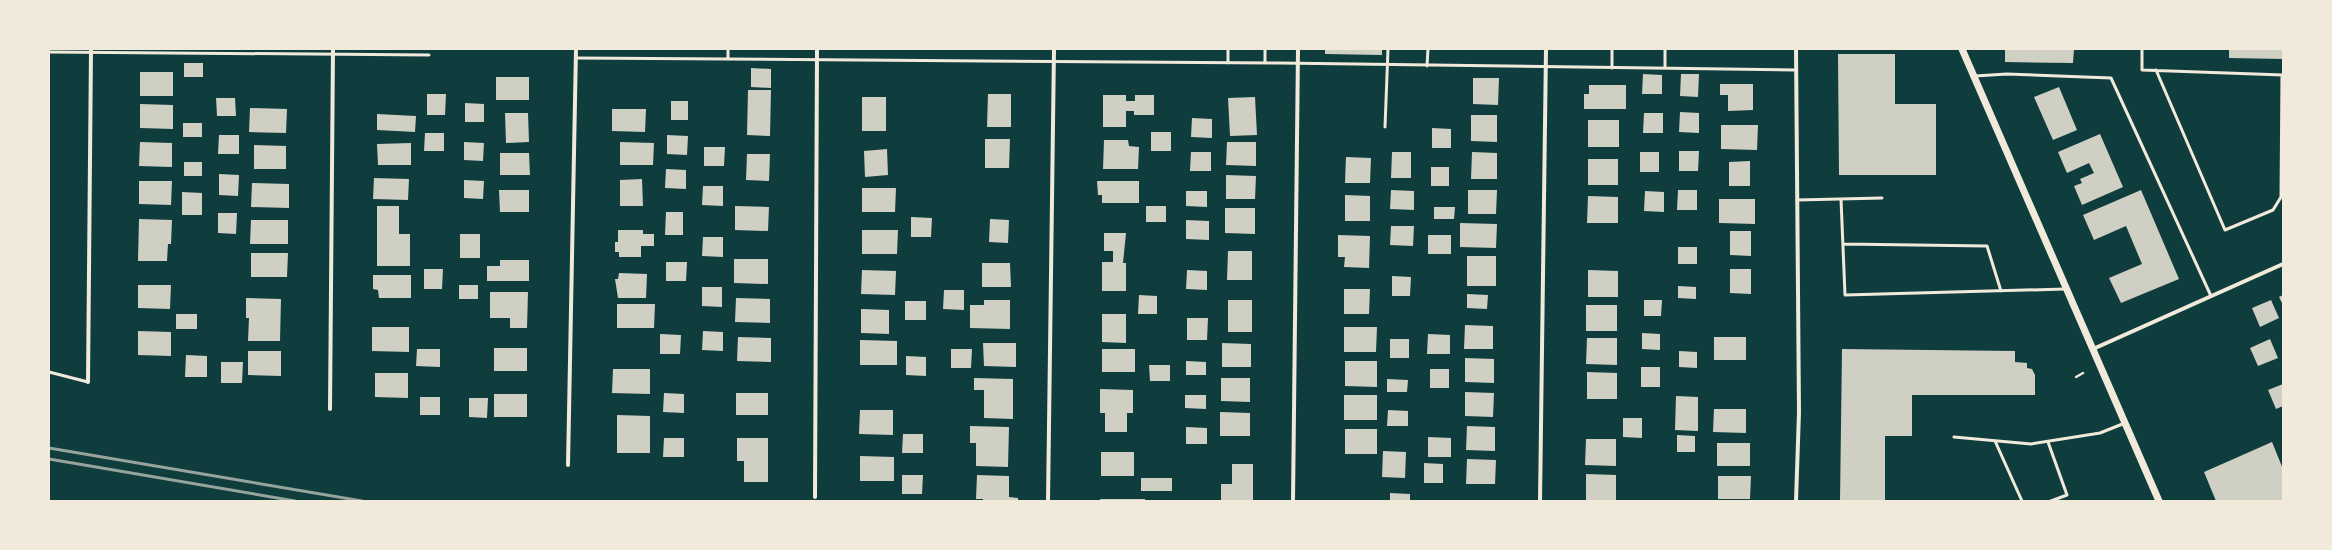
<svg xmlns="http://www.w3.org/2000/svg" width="2332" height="550" viewBox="0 0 2332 550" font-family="Lato,sans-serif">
	<rect width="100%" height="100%" fill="#0f3d3e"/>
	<path fill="#cfcfc3" d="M1325,49H1382V55L1325,54Z
		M2005,49H2074L2073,63L2005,62Z
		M2229,49H2283V59L2229,58Z
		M1838,54H1895V104H1936V175H1839Z
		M184,63H203V77H184Z
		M751,68L771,69V88L751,87Z
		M140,72H173V96H140Z
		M1643,74L1662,75V94H1642Z
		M1681,74H1699L1698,97L1680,96Z
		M496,77H529V100H496Z
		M1473,78H1499L1498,105L1473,104Z
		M1720,84H1753V110L1728,111V95H1720Z
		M1589,85H1626V109H1584V94H1589Z
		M2059,87L2077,130L2053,140L2034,97Z
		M748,90H771L770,136L747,135Z
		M427,94H446L445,115H427Z
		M988,94H1011V127H987Z
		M1103,95H1126V101H1135V95H1154V115H1134V111H1126V127H1103Z
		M862,97H886V131H862Z
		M1255,97L1257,135L1230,136L1228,98Z
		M216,98H235L236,116H217Z
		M671,101H688V120H671Z
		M465,103L484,104V122H465Z
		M140,104L173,105V129L140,128Z
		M250,108L287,109L286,133L249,132Z
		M612,109H646L645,132L612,131Z
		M1680,112L1699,113V133L1679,132Z
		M505,113H528L529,142L506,143Z
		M1644,113H1663V133H1643Z
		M377,114L416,116L415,132L377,130Z
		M1471,115H1497V142L1471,141Z
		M1192,118L1212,119V138L1191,137Z
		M1588,120H1619V147H1588Z
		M183,123H202V137H183Z
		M1721,125H1758L1757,150L1721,149Z
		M1432,128L1451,129V148H1432Z
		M1151,132H1171V151H1151Z
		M425,133H444V151H424Z
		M2100,134L2123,187L2082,205L2074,186L2082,183L2080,179L2094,173L2089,163L2067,173L2058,152Z
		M219,135H239V154H218Z
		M667,135L688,136L687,155L667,154Z
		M985,139H1010L1009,168H985Z
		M1104,140H1128L1129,146L1139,147L1138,169H1103Z
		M140,142L172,143V167L139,166Z
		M464,142L484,143L483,161L464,160Z
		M620,142L654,143L653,165H620Z
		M1227,142H1256V166L1226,165Z
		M411,143V165H378L377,144Z
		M254,145L286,146V169H254Z
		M704,147H725L724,166H704Z
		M887,149L888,175L865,177L864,151Z
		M1679,151H1699L1698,171H1679Z
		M1191,152H1211V171H1190Z
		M1392,152H1411V178H1391Z
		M1472,152L1497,153V179H1471Z
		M1640,152H1659V172H1640Z
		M500,153H529L530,175H500Z
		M747,154H770L769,181L746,180Z
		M1346,157L1371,158L1370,183H1345Z
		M1588,159H1618V185H1588Z
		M1750,161V186H1729V162Z
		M184,162H202V176H184Z
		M1431,167H1449V186H1431Z
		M666,169L686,170V189L665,188Z
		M219,174L239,175L238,196L219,195Z
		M1226,175L1256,176L1255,199H1226Z
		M374,178L409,179L408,200L373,199Z
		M642,179L643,206H620V180Z
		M464,180L484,181L483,199L464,198Z
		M139,181H172L171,205L139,204Z
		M1097,181H1139V203H1102V195H1098Z
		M252,183L289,184V208L251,207Z
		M703,186H723V206L702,205Z
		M862,188H896L895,212H862Z
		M499,190H529V212H500Z
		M1391,190L1414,191V210L1390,209Z
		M1468,190H1497L1496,214H1468Z
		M1678,190H1697V210H1677Z
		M2141,190L2179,279L2121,303L2109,278L2142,264L2126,226L2094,240L2083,215Z
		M1186,191H1207V207L1186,206Z
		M1645,191L1664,192V212L1644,211Z
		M182,192L202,193V215H182Z
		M1345,195L1370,196V221H1345Z
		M1588,196L1618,197V223H1587Z
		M1719,199H1755V224L1719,223Z
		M377,206H399V234H410V266H377Z
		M735,206L769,207L768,231L735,230Z
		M1146,206H1166V222H1146Z
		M1434,207H1455L1454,219H1434Z
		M1225,208H1255V234L1225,233Z
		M666,212H683V235H665Z
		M218,213H237L236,234L218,233Z
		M911,217L932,218L931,237H911Z
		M139,219L172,220L171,244H168L167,261H138Z
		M990,219L1009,220L1008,243L989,242Z
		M251,220H288V244H250Z
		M1186,220L1209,221V240L1186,239Z
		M1460,223L1497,224L1496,248L1460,247Z
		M1391,226H1414L1413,246L1390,245Z
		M618,230H643V234H654V246H641V257H619V252H615V242H618Z
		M862,230H898L897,254H862Z
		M1730,231H1751V256L1730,255Z
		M1104,233H1126L1123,263H1126V291H1102V262H1113V251H1104Z
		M460,234H480V258H460Z
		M1338,235L1370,236L1369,268L1344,267L1345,257H1338Z
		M1428,235H1451V254H1428Z
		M703,237H723V257L702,256Z
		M1678,247H1697V264H1678Z
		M1228,251H1252V280H1227Z
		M251,253H288L287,277H251Z
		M1467,256H1496V286H1467Z
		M734,259H768V284L734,283Z
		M500,260H529V281H487V266H500Z
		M666,262H687L686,281H666Z
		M982,263H1010L1011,287H982Z
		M424,269H443L442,289H424Z
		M1730,269H1751V294L1730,293Z
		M862,270L896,271L895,295L861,294Z
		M1187,270L1207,271V290L1186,289Z
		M1588,270L1618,271V297H1588Z
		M619,273L647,274L646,298H618L615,279H618Z
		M373,275H411V298H379L378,290L373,289Z
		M1392,276L1411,277L1410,296H1392Z
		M138,285H171L170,309L138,308Z
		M459,285H478V299H459Z
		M1678,286L1696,287V299L1678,298Z
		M702,287H722V307L702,306Z
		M1344,289H1370L1369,314H1344Z
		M944,290H964V310L943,309Z
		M490,292H528L527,328H510V318H490Z
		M1467,294L1488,295L1487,309L1467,308Z
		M1139,295L1157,296V314H1138Z
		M2283,295V305L2279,297Z
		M246,298L281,299L280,341H248L249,318H246Z
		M736,298L770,299V323L735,322Z
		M984,300H1010V329L970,328V305H984Z
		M1228,300H1252V332H1228Z
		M1644,300H1662L1661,316H1644Z
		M2271,300L2279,318L2260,327L2252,308Z
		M905,301H926V320H905Z
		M617,304H655L654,328H617Z
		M1586,305H1617V331H1586Z
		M861,309L889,310V334L861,333Z
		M176,314H197V329H176Z
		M1102,314H1126V343L1102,342Z
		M1187,318H1208L1207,340H1187Z
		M1465,325L1493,326V349H1464Z
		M372,327H409V352L372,351Z
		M1344,327H1377L1376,352H1344Z
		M138,331L171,332V356L138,355Z
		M703,331L723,332V351L702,350Z
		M1642,333L1660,334V350L1642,349Z
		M660,334L681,335L680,354H660Z
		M1428,334L1450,335V354H1427Z
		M738,337L771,338V362L737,361Z
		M1714,337H1746V360H1714Z
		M1587,338H1617V365L1586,364Z
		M1390,339H1409V358H1390Z
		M2270,339L2278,358L2258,366L2250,348Z
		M860,340L897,341V365H860Z
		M983,343H1016V367L984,366Z
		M1222,343L1251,344V367H1222Z
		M494,348H527V371H494Z
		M417,349H440V367L416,366Z
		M951,349H972L971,368H951Z
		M1102,349H1135V372H1102Z
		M1842,349L2015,351V362L2027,363V368L2032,369L2035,375V395H1912V436H1885V501H1840Z
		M248,351H281V376L248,375Z
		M1679,351L1697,352V368L1679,367Z
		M186,355L207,356V377H185Z
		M906,356L926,357V376L906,375Z
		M1465,358L1494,359V383L1465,382Z
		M1186,361L1206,362V375H1186Z
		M1345,361H1377V387L1345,386Z
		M221,362H243L242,383H221Z
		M1149,365H1170V381H1150Z
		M1641,367H1660V387H1641Z
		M613,369H650V394L612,393Z
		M1430,369H1449V388H1430Z
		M1587,372L1617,373V399H1587Z
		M375,373H408V398L375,397Z
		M974,378L1013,379V419L984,418V390H974Z
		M1221,378H1250V402L1221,401Z
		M1387,379L1408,380L1407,392H1387Z
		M2283,384V406L2276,409L2268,390Z
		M1100,389L1133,390V413H1127V432H1105V413H1100Z
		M1465,392L1494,393L1493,417L1465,416Z
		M664,393L684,394V413L663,412Z
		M736,393H768V415H736Z
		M494,394H527V417H494Z
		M1185,395H1206V409L1185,408Z
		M1344,395H1377V420H1344Z
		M1676,396L1698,397V431L1675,430Z
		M420,397H440V415H420Z
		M469,398H488L487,418L469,417Z
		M1714,409H1746V433L1713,432Z
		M860,410H893V435L859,434Z
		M1388,410L1408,411V426H1387Z
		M1220,412L1250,413V436H1220Z
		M617,415L650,416V453H617Z
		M1623,418H1642V438L1623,437Z
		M970,426L1009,427L1008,467L976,466V443H970Z
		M1467,426L1495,427V451L1466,450Z
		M1186,427L1207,428V444H1186Z
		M1345,429H1377V454H1345Z
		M903,434H923V453H902Z
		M1677,435L1695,436V452H1677Z
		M1428,437L1451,438V457H1428Z
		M664,438H684V457H663Z
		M737,438H768V482H744V461H737Z
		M1586,439H1616V466L1585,465Z
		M2272,442L2283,469V501H2216L2204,472Z
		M1717,443H1750V466H1717Z
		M1383,451L1406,452L1405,478L1382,477Z
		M1101,452H1134V476H1101Z
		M860,456L894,457V481H860Z
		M1467,459L1496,460L1495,484H1466Z
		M1424,463L1443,464V483H1424Z
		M1232,464H1253V501H1221V484H1232Z
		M1586,474L1616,475V501H1586Z
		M902,475H923L922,494H902Z
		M977,475L1009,476V497L1018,498V501H983V499H976Z
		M1718,476H1751L1750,499H1718Z
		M1141,478H1172V491H1141Z
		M1390,493L1410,494V501H1390Z
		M1100,499H1145V501H1100Z"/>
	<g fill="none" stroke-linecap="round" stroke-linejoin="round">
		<path stroke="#f1e9da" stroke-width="2.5" d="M2076,377L2083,373"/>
		<path stroke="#f1e9da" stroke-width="3" d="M1228,49V63
			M1612,49V68
			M1665,49V68
			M2142,49V70L2283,75
			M49,52L429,55
			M576,58L1279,63L1795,70
			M728,59V49
			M1265,63V49
			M1427,66L1428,49
			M2156,70L2225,230L2273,210L2281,197L2282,75
			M1975,76L2007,74L2111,78L2211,296
			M1385,127L1388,49
			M1841,199L1845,295L2065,289
			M1797,200L1882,198
			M1843,244L1987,246L2001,291
			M49,372L88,382
			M1954,437L2031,444L2100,433L2125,423
			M1995,441L2022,501
			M2048,442L2067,495L2051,501"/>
		<path stroke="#f1e9da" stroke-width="4" d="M2093,349L2283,264
			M88,382L91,49
			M330,409L333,49
			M568,465L576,49
			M815,497L817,49
			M1048,501L1054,49
			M1293,501L1298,49
			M1540,501L1546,49
			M1796,501L1799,412L1796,49"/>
		<path stroke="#f1e9da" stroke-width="7" d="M1962,49L2159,501"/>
		<path stroke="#97a49c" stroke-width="3" d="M49,448L362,501
			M49,459L295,501"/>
	</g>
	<rect width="2332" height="550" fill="none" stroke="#f1e9da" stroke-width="100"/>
</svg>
